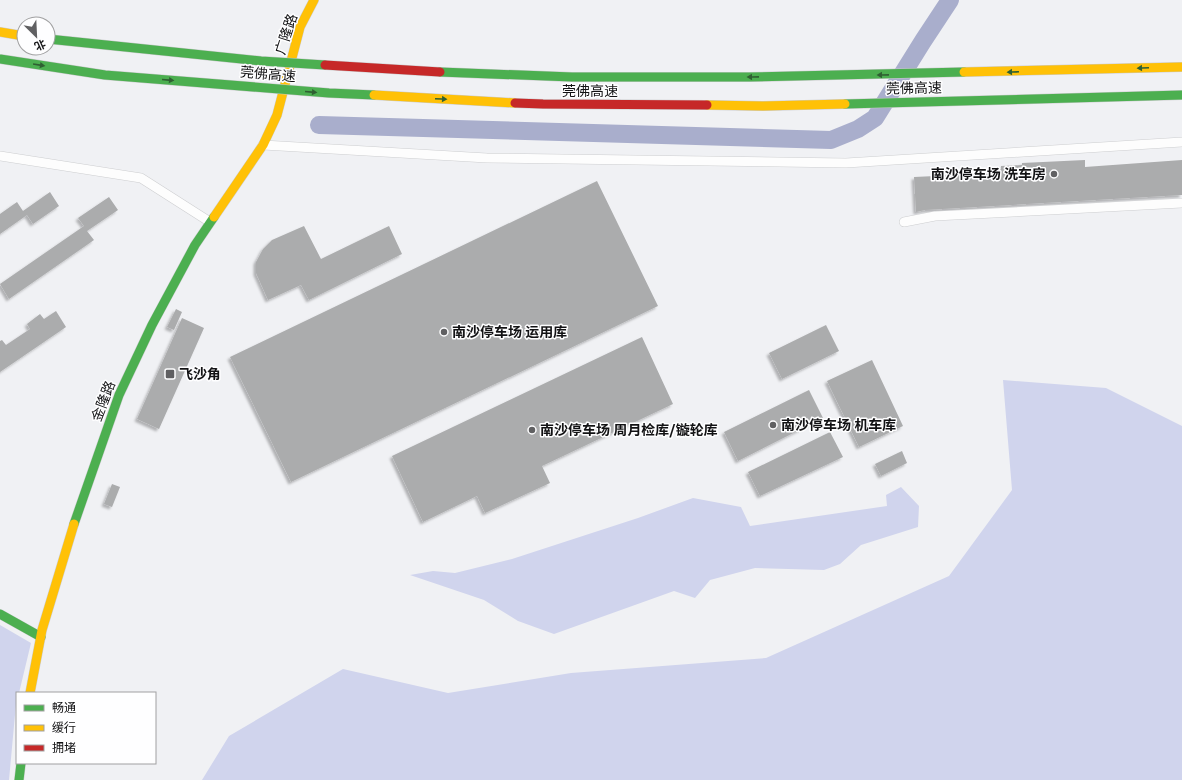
<svg xmlns="http://www.w3.org/2000/svg" width="1182" height="780" viewBox="0 0 1182 780" font-family="'IBM Plex Sans','Noto Sans SC',sans-serif">
	<defs>
		<filter id="shadow"><feDropShadow dx="-2.5" dy="2.5" stdDeviation="1" flood-color="#0004"/></filter>
	</defs>
	<rect width="100%" height="100%" fill="#f0f1f4"/>
	<path fill="#d0d4ed" d="M1003,380L1106,388L1182,426V780H202L229,736L343,669L448,693L571,673L766,658L949,576L1012,490Z
		M901,487L919,506L918,527L861,545L840,564L824,570L755,568L710,580L695,598L674,591L554,634L518,621L484,600L410,575L433,571L455,573L512,559L638,518L693,498L741,507L750,526L887,506L886,495Z
		M0,625L31,643L19,693H17L9,780H0Z"/>
	<g fill="none" stroke-linecap="round" stroke-linejoin="round">
		<path stroke="#a9aecc" stroke-width="18" d="M319,125L831,140L858,129L875,118L923,41L950,0"/>
	</g>
	<path fill="#abacad" filter="url(#shadow)" d="M1085,160V167L1182,160V195L925,210L916,212L914,177L1001,173V166L1022,165V163Z
		M597,181L658,306L291,482L230,357Z
		M50,192L59,206L33,224L27,215L0,234V214L17,202L23,211Z
		M109,197L118,210L87,231L94,240L9,299L0,284L84,226L78,218Z
		M304,226L321,259L389,226L402,254L309,300L301,285L268,300L256,273V262L263,249L272,240Z
		M176,309L182,312L174,330L167,327Z
		M56,311L66,327L0,372V341L2,340L6,345L30,329L27,324L40,314L44,319Z
		M182,318L204,328L159,429L137,419Z
		M826,325L839,351L782,379L769,353Z
		M642,337L673,404L542,466L550,483L485,513L477,496L423,522L392,456Z
		M872,360L903,426L859,447L827,381Z
		M809,390L823,418L738,461L724,432Z
		M830,432L843,457L760,496L748,472Z
		M902,451L907,463L881,476L875,464Z
		M112,484L120,487L112,507L104,504Z"/>
	<g fill="none" stroke-linecap="round" stroke-linejoin="round">
		<defs>
			<path id="street" d="M263,145L487,158L846,163L1182,142
				M0,156L141,178L210,222
				M904,222L935,216L1182,203"/>
			<path id="fast" d="M74,524L119,395L152,325L195,245L214,217
				M0,614L41,637
				M19,780L21,763"/>
			<path id="slow" d="M0,32L24,36
				M214,217L263,145L277,115L300,27L314,0
				M30,693L42,630L74,524"/>
		</defs>
		<use href="#street" stroke="#cdced0" stroke-width="10"/>
		<use href="#fast" stroke="#cdced0" stroke-width="10"/>
		<use href="#slow" stroke="#cdced0" stroke-width="10"/>
		<use href="#street" stroke="#fdfdfd" stroke-width="9"/>
		<use href="#fast" stroke="#4caf50" stroke-width="9"/>
		<use href="#slow" stroke="#ffc107" stroke-width="9"/>
		<defs>
			<path id="fast-bridge" d="M48,39L261,61L325,65
				M0,59L105,75L329,93L374,95
				M440,72L572,77H749L964,72
				M845,104L1182,95"/>
			<path id="slow-bridge" d="M964,72L1182,67
				M374,95L515,103
				M707,105L763,106L845,104"/>
			<path id="jam-bridge" d="M325,65L440,72
				M515,103L543,104L707,105"/>
		</defs>
		<use href="#fast-bridge" stroke="#cacbcc" stroke-width="10" stroke-linecap="butt"/>
		<use href="#slow-bridge" stroke="#cacbcc" stroke-width="10" stroke-linecap="butt"/>
		<use href="#jam-bridge" stroke="#cacbcc" stroke-width="10" stroke-linecap="butt"/>
		<use href="#fast-bridge" stroke="#4caf50" stroke-width="9"/>
		<use href="#slow-bridge" stroke="#ffc107" stroke-width="9"/>
		<use href="#jam-bridge" stroke="#c62828" stroke-width="9"/>
	</g>
	<defs><path id="oneway-solid" d="M-6-.8H1V-3.2L6.5 0L1 3.2V.8H-6Z"/></defs>
	<g fill="#2f6032">
		<use href="#oneway-solid" transform="translate(39 65) rotate(9)"/>
		<use href="#oneway-solid" transform="translate(1143 68) rotate(178)"/>
		<use href="#oneway-solid" transform="translate(1013 72) rotate(178)"/>
		<use href="#oneway-solid" transform="translate(883 75) rotate(179)"/>
		<use href="#oneway-solid" transform="translate(753 77) rotate(179)"/>
		<use href="#oneway-solid" transform="translate(168 80) rotate(5)"/>
		<use href="#oneway-solid" transform="translate(311 92) rotate(5)"/>
		<use href="#oneway-solid" transform="translate(441 99) rotate(3)"/>
	</g>
	<g fill="#606062" stroke="#fefeff" stroke-width="1.5">
		<circle cx="1054" cy="174" r="4"/>
		<circle cx="444" cy="332" r="4"/>
		<rect x="165" y="369" width="10" height="10" rx="2"/>
		<circle cx="773" cy="425" r="4"/>
		<circle cx="532" cy="430" r="4"/>
	</g>
	<g text-anchor="middle" dominant-baseline="central" stroke-width="3" stroke-linejoin="round" paint-order="stroke">
		<g font-size="14" fill="#121214" stroke="#fefeff">
			<text transform="translate(286 34) rotate(-72)">广隆路</text>
			<text transform="translate(268 74) rotate(5)">莞佛高速</text>
			<text transform="translate(914 88) rotate(-1)">莞佛高速</text>
			<text x="590" y="91">莞佛高速</text>
			<text transform="translate(103 401) rotate(-69)">金隆路</text>
		</g>
		<g font-size="14" font-weight="bold" fill="#121214" stroke="#fefeff" text-anchor="start">
			<text x="1046" y="174" text-anchor="end">南沙停车场 洗车房</text>
			<text x="452" y="332">南沙停车场 运用库</text>
			<text x="179" y="374">飞沙角</text>
			<text x="781" y="425">南沙停车场 机车库</text>
			<text x="540" y="430">南沙停车场 周月检库/镟轮库</text>
		</g>
	</g>
	<rect x="16" y="692" width="140" height="72" fill="#fefeff" stroke="#a0a0a1"/>
	<rect x="24" y="705" width="20" height="6" fill="#4caf50" stroke="#a0a0a1"/>
	<text x="52" y="712" font-size="12" fill="#121214">畅通</text>
	<rect x="24" y="725" width="20" height="6" fill="#ffc107" stroke="#a0a0a1"/>
	<text x="52" y="732" font-size="12" fill="#121214">缓行</text>
	<rect x="24" y="745" width="20" height="6" fill="#c62828" stroke="#a0a0a1"/>
	<text x="52" y="752" font-size="12" fill="#121214">拥堵</text>
	<g transform="translate(36 36) rotate(156)"><circle r="19" fill="#fefeff" stroke="#a0a0a1"/>
	<path d="M0-3L7 15L0 10L-7 15Z" fill="#606062"/>
	<text y="-6" font-size="11" font-weight="bold" text-anchor="middle" fill="#121214">北</text>
	</g>
</svg>
